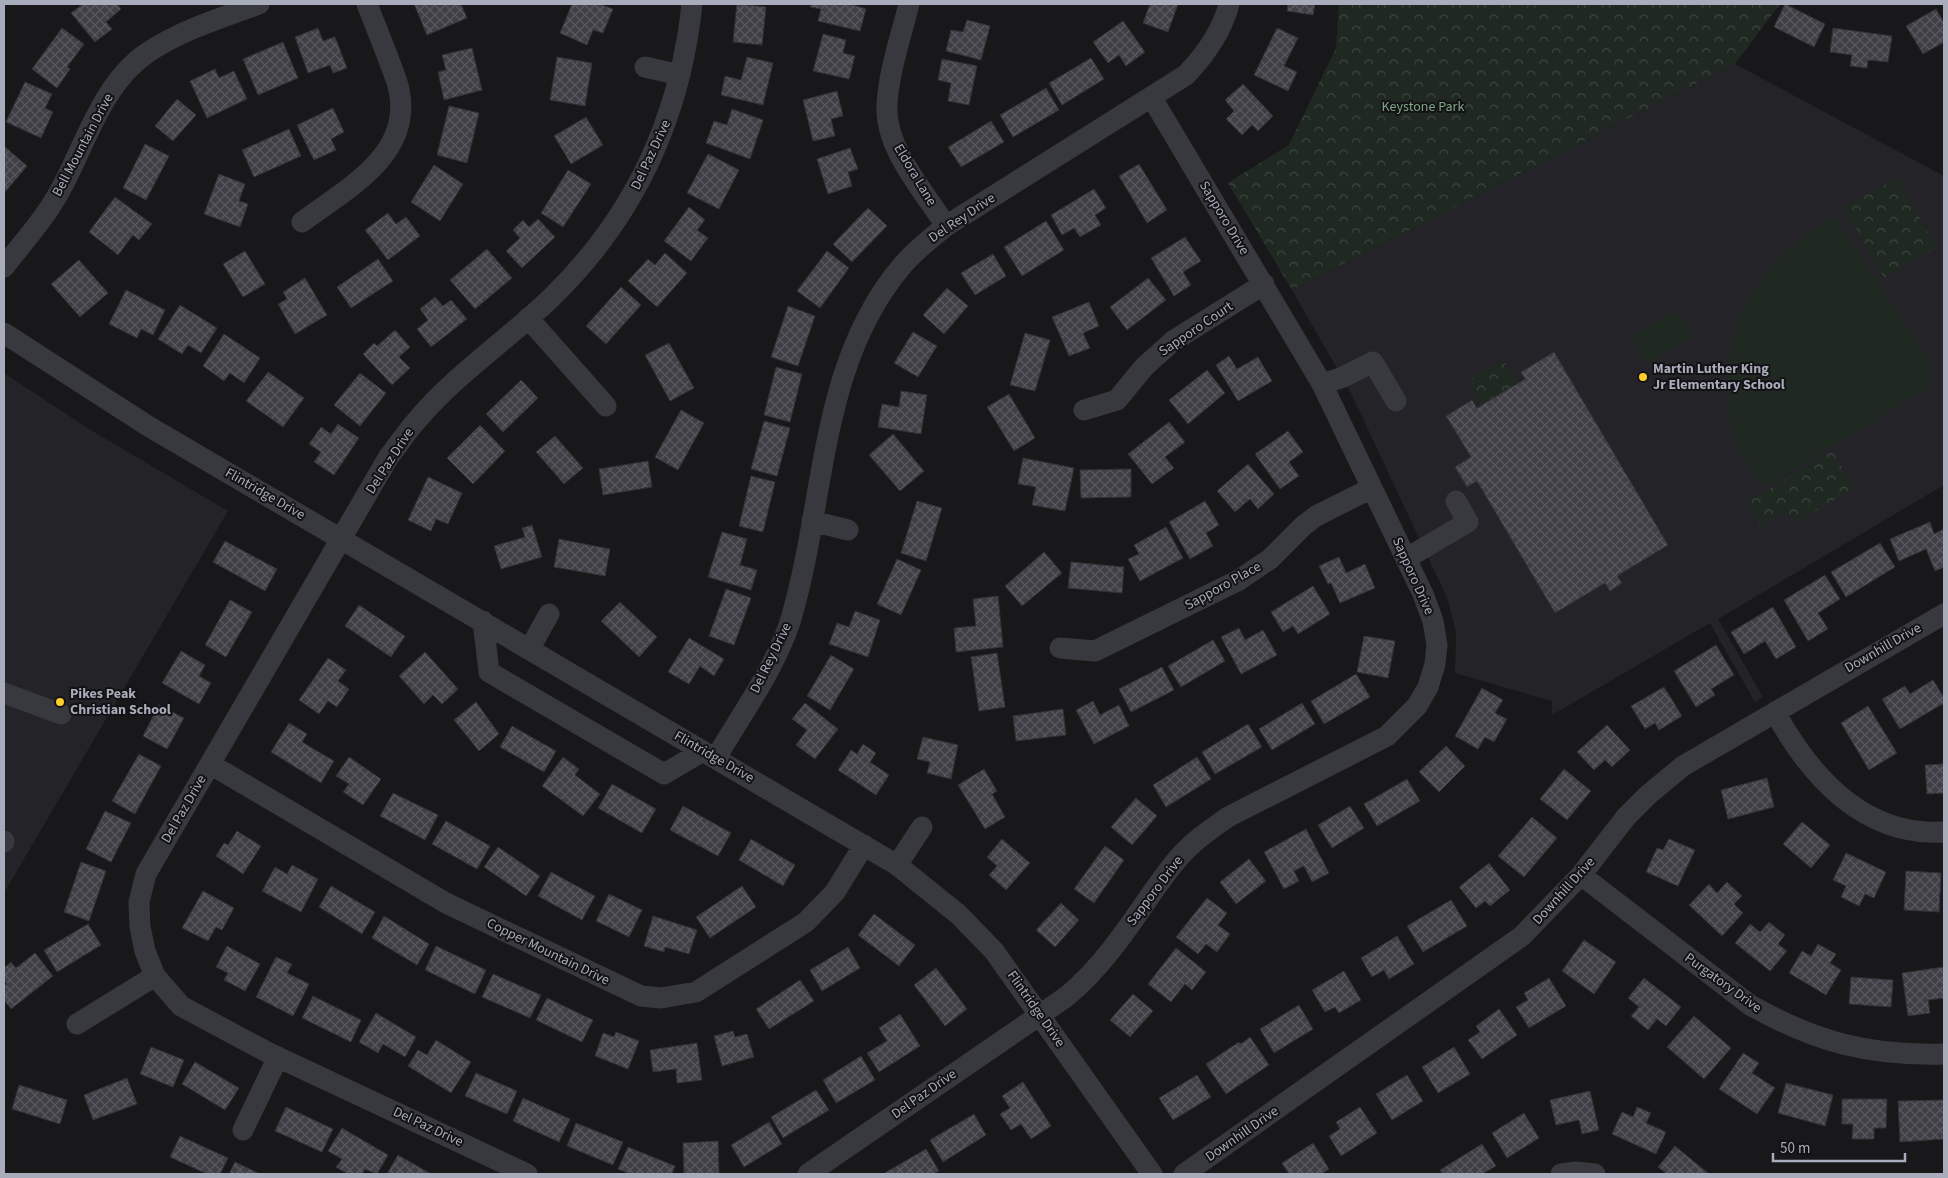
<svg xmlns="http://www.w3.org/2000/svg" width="1948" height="1178" viewBox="0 0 1948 1178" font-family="'Source Sans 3',sans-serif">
	<defs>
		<pattern id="forest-crowns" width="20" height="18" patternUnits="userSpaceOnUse" patternTransform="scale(1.25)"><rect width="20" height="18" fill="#1f2921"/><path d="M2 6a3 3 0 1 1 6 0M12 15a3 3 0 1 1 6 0" fill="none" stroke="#3d453f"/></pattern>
		<pattern id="building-cross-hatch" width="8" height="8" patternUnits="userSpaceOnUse" patternTransform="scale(1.25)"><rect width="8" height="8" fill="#3f3f45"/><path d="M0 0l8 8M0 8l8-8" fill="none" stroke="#58585e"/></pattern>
	</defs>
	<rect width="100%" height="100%" fill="#18181a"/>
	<path fill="#242327" d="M1735,64L1944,176V485L1718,619L1763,697L1755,702L1710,623L1552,715V701L1455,673L1456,633L1448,600L1350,391L1292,290Z
		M4,373L89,429L228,511L4,893Z"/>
	<path fill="url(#forest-crowns)" d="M1339,4H1780L1735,64L1292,290L1228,183L1289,145L1336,48Z
		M1896,178L1937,247L1884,278L1844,208Z
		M1503,360L1518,384L1482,405L1467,381Z
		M1832,451L1854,488L1795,524L1786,510L1761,525L1747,502Z"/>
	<path fill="#1f2921" d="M1547,4H1576L1555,17Z
		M1835,216L1932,366L1927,388L1766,487C1757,476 1746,463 1740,450C1729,428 1726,404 1727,380C1731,304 1772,254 1835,216Z
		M1677,310L1693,337L1647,364L1631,336Z"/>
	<path fill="url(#building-cross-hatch)" stroke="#323136" d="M83,4H117L121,9L106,22L112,29L95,42L71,13Z
		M414,4H461L467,18L427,35Z
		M572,4H599L613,9L603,33L593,30L587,45L560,33Z
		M737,4L766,7L762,45L733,42Z
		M811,4H850L866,9L860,31L818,21L821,9L810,7Z
		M1150,4H1178L1168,32L1143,23Z
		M1288,4H1315L1313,15L1287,11Z
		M1785,4L1825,24L1814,47L1774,27Z
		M1936,9L1944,23V42L1923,54L1906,26Z
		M967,20L990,26L981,60L946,51L951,30L963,32Z
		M1123,21L1145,52L1126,66L1119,55L1108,63L1093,42Z
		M62,28L84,44L67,67L70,69L57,88L32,69Z
		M318,28L323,41L335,37L347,68L333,73L330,65L308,73L295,37Z
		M1277,28L1298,38L1284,66L1297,72L1288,91L1254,75Z
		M1833,28L1892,36L1888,62L1868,60L1867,68L1850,66L1852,55L1830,52Z
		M823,34L846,40L843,53L855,56L849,79L813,71Z
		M283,42L298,78L258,95L243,59Z
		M472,48L482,90L444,100L438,72L446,70L442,55Z
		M557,57L592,63L585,106L550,100Z
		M747,57L773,63L763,105L721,95L725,76L741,80Z
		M1091,58L1104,79L1062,105L1049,83Z
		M942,59L977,66L969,105L948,101L951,83L938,80Z
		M215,69L219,78L234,71L247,99L207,118L190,81Z
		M25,82L52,94L45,108L53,112L41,138L6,122Z
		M1243,84L1273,116L1258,131L1252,125L1242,135L1226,119L1234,111L1225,100Z
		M1046,88L1059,110L1013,137L1000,115Z
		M837,91L843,116L831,119L835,136L813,141L803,100Z
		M177,99L196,115L173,141L155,126Z
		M449,106L479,113L467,163L437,155Z
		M333,108L344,132L331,139L336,150L314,160L297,125Z
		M732,109L763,120L750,159L706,143L714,121L727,125Z
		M586,117L603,145L571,164L554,136Z
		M991,121L1004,142L961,167L948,147Z
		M289,129L301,156L254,177L242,150Z
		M145,144L169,156L146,200L123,188Z
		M4,146L27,166L6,191L4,190Z
		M850,148L858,169L848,172L852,186L828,194L817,159Z
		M708,154L739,170L719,209L687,193Z
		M1139,164L1167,210L1147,223L1119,176Z
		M434,165L463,184L440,221L411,202Z
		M568,170L591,184L563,227L541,213Z
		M219,174L245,184L239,201L248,204L240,227L204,214Z
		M1094,189L1106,208L1095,215L1101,225L1080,237L1074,228L1062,235L1051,215Z
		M115,197L152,224L139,240L133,235L118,255L89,232Z
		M689,207L705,220L697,230L708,238L691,261L664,241Z
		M868,208L887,226L852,262L833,244Z
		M388,213L396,224L406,217L420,236L388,260L365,230Z
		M538,219L555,237L522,268L506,251L520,238L513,230L523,220L529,227Z
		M1046,221L1064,250L1022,276L1004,247Z
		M1185,237L1201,261L1183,272L1191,285L1174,296L1151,258Z
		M487,249L512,278L475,309L450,280Z
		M245,251L265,284L243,297L223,264Z
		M827,251L849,268L820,308L797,291Z
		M665,253L687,273L657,307L628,281L648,259L655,265Z
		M993,254L1006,276L975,295L961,273Z
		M378,259L393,281L351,308L337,287Z
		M79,260L108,293L80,317L51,284Z
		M305,278L327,315L295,334L278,304L287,299L283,292Z
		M1148,278L1166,300L1127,330L1110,307Z
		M621,287L641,305L606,344L586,326Z
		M947,288L968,306L944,334L923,315Z
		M126,290L165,310L153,335L141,329L137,338L109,324Z
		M435,297L443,306L451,300L467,319L431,347L417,329L428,320L420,309Z
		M1089,302L1099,326L1083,333L1090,348L1069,356L1052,317Z
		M180,305L217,328L201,353L188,345L182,354L158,339Z
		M788,306L815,316L798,366L771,357Z
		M395,330L410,347L399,357L410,368L392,385L363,354L374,343L377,346Z
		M913,332L937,346L918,377L894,363Z
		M1025,333L1050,340L1035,391L1010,385Z
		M224,334L260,358L244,383L230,373L224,381L203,366Z
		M669,343L694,388L670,401L645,355Z
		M1554,352L1668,545L1617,576L1622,583L1610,591L1605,583L1555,613L1477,481L1467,487L1455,467L1471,457L1446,416L1472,400L1477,408L1522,381L1525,379L1521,372Z
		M1229,356L1237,369L1258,357L1272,381L1238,401L1216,365Z
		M776,367L802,374L790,422L764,415Z
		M1207,370L1225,393L1188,424L1169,400Z
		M268,372L304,398L283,427L246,401Z
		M360,373L386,393L360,426L334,405Z
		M521,380L538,398L503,432L486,414Z
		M901,391L927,395L921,434L878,427L882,404L899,407Z
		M1009,394L1035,438L1014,451L987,407Z
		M681,410L704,423L678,470L655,457Z
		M764,421L790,428L777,476L751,469Z
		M1169,422L1185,442L1165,457L1174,468L1152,484L1128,454Z
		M338,424L359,438L334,475L314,462L321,452L309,444L321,427L331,434Z
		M480,425L505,451L473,484L447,458Z
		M1288,431L1303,452L1289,462L1299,476L1280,489L1255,454Z
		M893,434L924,471L900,491L869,455Z
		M555,436L583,468L564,484L536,452Z
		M1023,458L1074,468L1065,511L1032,505L1036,487L1018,484Z
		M648,461L652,487L603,495L599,469Z
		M1248,464L1274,494L1258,509L1250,499L1235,512L1217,491Z
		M1131,469V497L1081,498L1080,470Z
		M751,476L775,482L763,532L739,526Z
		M428,477L462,493L448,524L436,519L431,531L408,520Z
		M917,501L942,508L926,561L901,553Z
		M1205,501L1219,525L1206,533L1213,546L1190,559L1169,522Z
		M1930,522L1934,534L1944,529V567L1935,571L1926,549L1899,561L1890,539Z
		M532,525L542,557L501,569L494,546L525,537L522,528Z
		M1166,527L1183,558L1140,581L1128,559L1139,554L1134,545Z
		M722,532L747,539L740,565L757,570L751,590L708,577Z
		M559,539L610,549L605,576L554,567Z
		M225,541L277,569L265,591L213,562Z
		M1880,543L1895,567L1846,597L1831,572Z
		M1044,552L1062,573L1022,606L1005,586Z
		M1339,557L1346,573L1365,564L1375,588L1340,603L1331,583L1328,584L1319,566Z
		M897,559L921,570L901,615L877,604Z
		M1071,562L1124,567L1122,593L1068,588Z
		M1825,575L1840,599L1818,613L1828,629L1808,641L1784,600Z
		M1313,586L1330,614L1298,634L1293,626L1283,632L1271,612Z
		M726,589L751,598L734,645L709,636Z
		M998,596L1003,647L956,652L954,628L976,626L973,599Z
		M230,600L252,612L226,657L205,645Z
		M620,602L657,637L639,657L601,621Z
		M359,605L405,636L391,657L345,626Z
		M1773,607L1796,647L1776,659L1765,641L1744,654L1731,632Z
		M855,611L880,620L868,657L829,644L837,623L849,627Z
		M1239,628L1245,640L1263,630L1277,655L1241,674L1221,637Z
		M1364,636L1395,641L1388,678L1357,672Z
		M689,638L724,659L714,676L700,666L689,684L668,672Z
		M1213,640L1225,661L1181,687L1168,666Z
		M1716,645L1734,675L1711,689L1715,695L1696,707L1674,671Z
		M181,651L205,665L199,676L211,683L199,704L162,683Z
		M425,652L458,689L442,704L433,695L424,704L399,676Z
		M997,653L1005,707L979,711L971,657Z
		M831,655L854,669L830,710L807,696Z
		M328,658L346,670L338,681L349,689L337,707L328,701L319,714L299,700Z
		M1162,667L1174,690L1131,712L1119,689Z
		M1356,674L1370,697L1324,724L1311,701Z
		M1933,680L1944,698V703L1900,729L1882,699L1905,686L1910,694Z
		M1664,687L1682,716L1659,730L1655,723L1645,729L1631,706Z
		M1482,688L1503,700L1495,713L1507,719L1494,742L1485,737L1478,749L1455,736Z
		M1093,701L1100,715L1119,705L1129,726L1094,744L1076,710Z
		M476,702L499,734L479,751L454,720Z
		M805,703L838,729L815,759L796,745L807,730L792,719Z
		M1302,703L1315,724L1272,750L1259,729Z
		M159,705L184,718L167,749L143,736Z
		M1868,706L1897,753L1869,770L1841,723Z
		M1063,709L1066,735L1016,741L1013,716Z
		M289,723L307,734L302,742L334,761L321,783L271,752Z
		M1248,724L1262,747L1215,774L1202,752Z
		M1607,725L1630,750L1612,767L1605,760L1594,770L1577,752Z
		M512,726L556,751L544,772L500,747Z
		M923,737L958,745L951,779L927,773L930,762L917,759Z
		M863,744L876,753L870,762L889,775L876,795L838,770L851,750L857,754Z
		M1446,746L1465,766L1439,792L1419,772Z
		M139,754L161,766L135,814L112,801Z
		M349,757L381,779L363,805L343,792L349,784L336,776Z
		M563,757L579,769L575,775L600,794L583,816L542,786Z
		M1197,757L1211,779L1166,807L1153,785Z
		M1944,764V793L1927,794L1925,765Z
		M984,769L997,791L992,794L1005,817L985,829L958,785Z
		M1564,769L1591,791L1567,820L1540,799Z
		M1767,778L1774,807L1728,819L1721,790Z
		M1407,779L1420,801L1377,826L1364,804Z
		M612,784L656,809L642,833L598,808Z
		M393,793L438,815L425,840L380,816Z
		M1136,798L1157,816L1132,845L1111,827Z
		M683,806L731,833L718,856L670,830Z
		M1350,806L1364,828L1332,848L1318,825Z
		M105,811L131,823L111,862L86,849Z
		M1532,817L1557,838L1524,877L1498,856Z
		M446,821L490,846L477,869L432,844Z
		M1802,822L1830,845L1811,868L1783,844Z
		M1306,829L1329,873L1312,882L1304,866L1294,871L1299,881L1284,889L1264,852Z
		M237,831L261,846L243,874L216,856L224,843L228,845Z
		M751,839L795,865L783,886L739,860Z
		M1002,839L1030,863L1006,890L989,875L997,866L987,857Z
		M1669,839L1695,850L1678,886L1646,872L1657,848L1663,850Z
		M1105,846L1124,860L1094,903L1074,889Z
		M498,847L540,876L526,896L484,867Z
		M1846,853L1886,872L1874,898L1865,894L1859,906L1841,897L1846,886L1833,880Z
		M1249,859L1266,881L1236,904L1220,882Z
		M81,862L106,871L89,921L64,912Z
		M1489,863L1510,890L1490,906L1485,901L1476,908L1459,887Z
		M292,865L318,879L301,912L262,891L275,867L287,874Z
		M1906,871L1941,873L1939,912L1904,910Z
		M551,872L595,896L582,920L538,896Z
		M1727,882L1742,896L1734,904L1743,913L1722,936L1689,905L1709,884L1717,893Z
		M331,886L375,912L362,934L319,907Z
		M742,886L756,907L710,938L696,917Z
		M203,891L234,908L222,930L216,927L208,941L182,928Z
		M609,894L642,910L629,937L596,921Z
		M1207,898L1227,913L1218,925L1230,934L1217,952L1206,944L1198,954L1176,937Z
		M1451,900L1467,926L1423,952L1407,926Z
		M1061,903L1079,920L1055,947L1036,930Z
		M874,914L915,945L899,966L858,935Z
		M384,916L429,944L417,965L372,938Z
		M653,916L697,930L689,954L665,947L664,952L644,946Z
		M1769,922L1785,935L1778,944L1787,951L1770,971L1735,943L1750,924L1760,932Z
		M88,924L101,945L57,972L44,950Z
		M1397,936L1414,964L1389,979L1384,970L1372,977L1361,958Z
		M1584,940L1616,962L1594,994L1562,971Z
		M1818,944L1836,954L1830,963L1841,970L1826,995L1789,973L1802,951L1811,956Z
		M227,946L260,964L245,991L224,980L228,973L216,967Z
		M436,946L486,970L475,994L425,970Z
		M848,947L860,968L822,991L810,970Z
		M1176,948L1206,972L1192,990L1185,984L1171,1002L1148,984Z
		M35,953L53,976L11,1009L4,1000V986L7,984L4,980V968L11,962L16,968Z
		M276,957L292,964L287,973L309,984L293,1016L256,997Z
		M1944,967V998L1928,1000L1930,1013L1908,1016L1902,973Z
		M936,968L967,1009L945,1026L914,985Z
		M1344,971L1361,1000L1339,1013L1335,1007L1325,1012L1312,990Z
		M493,974L541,995L530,1018L482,997Z
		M1851,977L1893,980L1891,1007L1849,1004Z
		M1549,978L1566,1006L1529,1028L1516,1007L1528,1000L1524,993Z
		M1644,978L1681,1007L1666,1026L1657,1019L1648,1030L1631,1016L1639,1007L1628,998Z
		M800,980L814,1001L769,1029L756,1009Z
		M1133,994L1153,1011L1130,1037L1110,1020Z
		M313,996L361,1020L351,1042L302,1018Z
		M547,998L593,1020L582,1042L536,1020Z
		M1299,1005L1313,1029L1274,1053L1260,1029Z
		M1499,1009L1517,1035L1482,1059L1468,1040L1480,1032L1476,1026Z
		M376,1013L416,1037L405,1057L383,1044L378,1053L359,1042Z
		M900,1014L920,1046L879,1072L867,1053L887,1041L879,1028Z
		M1694,1016L1731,1048L1704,1079L1667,1047Z
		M733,1031L735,1037L747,1034L754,1057L722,1066L714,1036Z
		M616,1032L639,1041L628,1069L595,1056L603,1033L614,1037Z
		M1250,1037L1269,1065L1226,1094L1206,1064L1239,1042L1241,1044Z
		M436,1040L471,1062L451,1093L408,1066L418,1050L427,1055Z
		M697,1043L702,1080L677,1083L676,1069L653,1072L650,1050Z
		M151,1047L184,1060L173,1087L140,1074Z
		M1454,1047L1470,1074L1438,1093L1422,1067Z
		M1743,1053L1759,1063L1752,1073L1775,1088L1757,1114L1719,1089Z
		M861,1056L875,1080L836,1103L823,1080Z
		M195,1062L239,1088L225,1110L182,1084Z
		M476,1073L517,1091L507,1114L465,1096Z
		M1197,1075L1211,1097L1173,1120L1159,1098Z
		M1407,1075L1423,1101L1392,1120L1376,1094Z
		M127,1078L137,1104L93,1120L84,1095Z
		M1023,1082L1051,1126L1031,1139L1021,1124L1011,1130L1000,1114L1010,1108L1002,1096Z
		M1786,1083L1833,1095L1825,1126L1778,1113Z
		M19,1085L67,1100L60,1124L12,1109Z
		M816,1090L829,1110L783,1138L771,1117Z
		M1590,1091L1599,1130L1582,1134L1579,1120L1556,1125L1550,1100Z
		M523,1098L570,1119L559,1142L513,1121Z
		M1842,1099H1887L1886,1128H1874V1139H1852L1853,1124H1842Z
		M1944,1100V1139L1900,1142L1898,1101Z
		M286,1107L333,1129L322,1152L275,1131Z
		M1360,1107L1377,1133L1341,1156L1329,1136L1340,1129L1336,1122Z
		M1637,1107L1651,1113L1646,1123L1666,1132L1656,1154L1612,1134L1622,1112L1633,1117Z
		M1524,1113L1539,1138L1507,1158L1492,1133Z
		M974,1114L986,1135L943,1162L930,1140Z
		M769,1122L782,1144L744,1167L731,1145Z
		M576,1123L623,1142L613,1165L567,1146Z
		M342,1128L388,1155L377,1174L365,1169L362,1174H348L336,1167L342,1159L328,1151Z
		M180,1136L228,1158L220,1174H207L170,1157Z
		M718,1141L719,1174H684L683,1143Z
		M1313,1143L1329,1169L1321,1174H1289L1282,1163Z
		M1482,1144L1496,1166L1482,1174H1443L1440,1170Z
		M1675,1146L1709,1174H1667L1658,1167Z
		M628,1147L675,1166L672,1174H630L618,1169Z
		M926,1149L939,1171L933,1174H883Z
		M398,1155L431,1174H387Z
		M235,1162L260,1174H229Z"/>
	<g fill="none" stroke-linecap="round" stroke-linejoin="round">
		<path stroke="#38393f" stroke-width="21" d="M909,4C901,36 889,71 887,104C884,148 924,191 946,226
			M645,67L680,75
			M302,222C349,187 418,152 397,82C388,56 377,30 367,4
			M4,267C24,241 47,216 62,187C86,142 103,83 147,53C181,30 221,18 259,4
			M528,318L606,406
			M4,333L148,426L897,865L958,914L994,951L1152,1174
			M1322,384L1341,378L1373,362L1396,401
			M1084,410L1117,400L1144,367L1173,341L1264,284
			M812,521L848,530
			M1407,558L1468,522L1456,501
			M483,621L489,672L664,774L703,751
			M530,648L549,614
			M1060,648L1095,651L1239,580L1270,559L1303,526L1316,516L1372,488
			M4,693L61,714
			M1775,712C1810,776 1864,837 1944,832
			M716,758C741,715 774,670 790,622C826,503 818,366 901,267C914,251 930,239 946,226L1186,75C1205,55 1222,32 1229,4
			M210,764L446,903L641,996L661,998L696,992L806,922L835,892L864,845
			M4,842V841
			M897,865L922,827
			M1581,875L1750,1005C1816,1042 1868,1056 1944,1054
			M77,1024L155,976
			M243,1130L278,1057
			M527,1174L269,1053L181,1006L155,976L145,951L140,927L139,902L146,874L388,458C398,445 407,431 418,419C457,373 509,339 552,297C635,216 680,118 692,4
			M808,1174L1066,997C1101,968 1126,931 1152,893C1163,878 1174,861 1188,848C1200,836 1214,827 1228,817L1387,736L1417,706L1428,687L1435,664L1437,645L1433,621L1423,594L1322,384L1152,98
			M1184,1174L1522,936L1581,875L1626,817L1648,795L1683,766L1944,614
			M1561,1174L1576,1172L1595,1174"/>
	</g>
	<g fill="#ffce2b" stroke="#131215" stroke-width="2">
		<circle cx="1643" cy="377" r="5"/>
		<circle cx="60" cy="702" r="5"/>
	</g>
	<g text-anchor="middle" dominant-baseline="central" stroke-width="4" stroke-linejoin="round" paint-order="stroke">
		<g font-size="14" fill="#7ea885" stroke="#131215">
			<text x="1423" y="107">Keystone Park</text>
		</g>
		<g font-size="14" fill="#a9acbb" stroke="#131215">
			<text transform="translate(83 145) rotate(-62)">Bell Mountain Drive</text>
			<text transform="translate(651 155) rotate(-65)">Del Paz Drive</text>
			<text transform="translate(915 175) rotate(59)">Eldora Lane</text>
			<text transform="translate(962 218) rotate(-34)">Del Rey Drive</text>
			<text transform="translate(1224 218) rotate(59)">Sapporo Drive</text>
			<text transform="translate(1196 329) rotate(-34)">Sapporo Court</text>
			<text transform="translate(390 461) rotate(-57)">Del Paz Drive</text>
			<text transform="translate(265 494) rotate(30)">Flintridge Drive</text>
			<text transform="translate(1413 576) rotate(66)">Sapporo Drive</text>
			<text transform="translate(1223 586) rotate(-29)">Sapporo Place</text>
			<text transform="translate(1883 648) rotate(-30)">Downhill Drive</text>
			<text transform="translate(771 658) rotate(-64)">Del Rey Drive</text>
			<text transform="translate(714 757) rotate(30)">Flintridge Drive</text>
			<text transform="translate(184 809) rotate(-60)">Del Paz Drive</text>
			<text transform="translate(1155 891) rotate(-53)">Sapporo Drive</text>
			<text transform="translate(1564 891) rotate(-48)">Downhill Drive</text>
			<text transform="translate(548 952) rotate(26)">Copper Mountain Drive</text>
			<text transform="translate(1723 983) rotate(36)">Purgatory Drive</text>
			<text transform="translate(1036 1009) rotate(55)">Flintridge Drive</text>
			<text transform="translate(924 1094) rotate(-35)">Del Paz Drive</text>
			<text transform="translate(428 1127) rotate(25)">Del Paz Drive</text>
			<text transform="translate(1242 1134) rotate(-35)">Downhill Drive</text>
		</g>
		<g font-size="14" font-weight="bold" fill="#a9acbb" stroke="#131215" text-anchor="start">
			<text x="1653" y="369">Martin Luther King<tspan x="1653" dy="16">Jr Elementary School</tspan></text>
			<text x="70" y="694">Pikes Peak<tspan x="70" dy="16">Christian School</tspan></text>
		</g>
	</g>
	<rect width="1948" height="1178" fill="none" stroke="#a9acbb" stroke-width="10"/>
	<path d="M1773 1153v8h132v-8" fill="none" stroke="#a9acbb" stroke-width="2.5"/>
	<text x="1780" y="1153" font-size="15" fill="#a9acbb" stroke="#131215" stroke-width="4" paint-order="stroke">50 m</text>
</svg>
